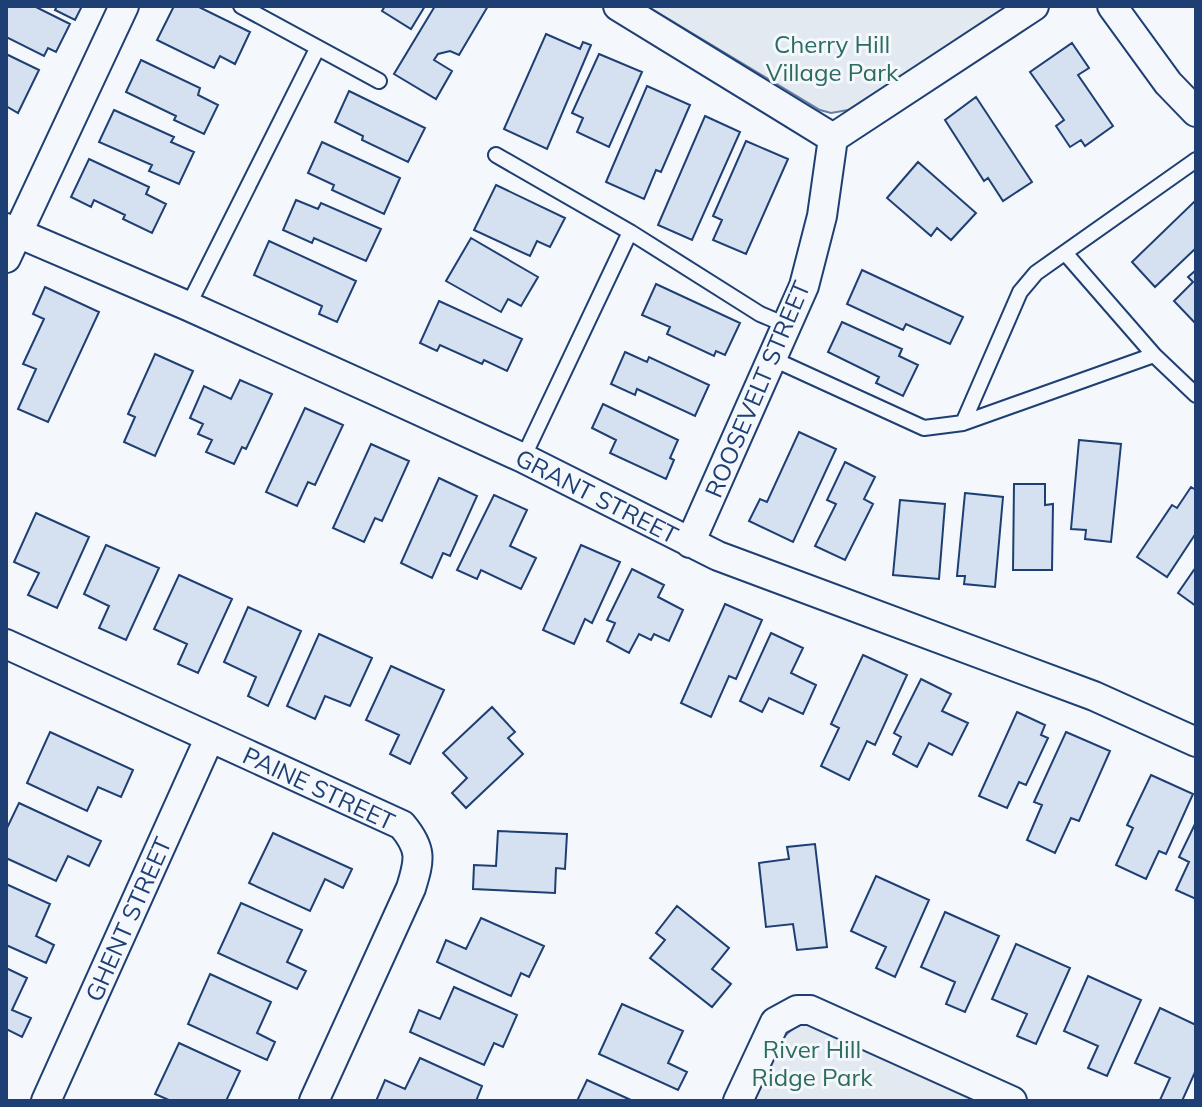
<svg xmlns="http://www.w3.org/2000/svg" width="1202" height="1107" viewBox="0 0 1202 1107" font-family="Mulish,sans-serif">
	<rect width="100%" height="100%" fill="#f4f7fb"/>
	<path fill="#e3e9f0" stroke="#687fa3" stroke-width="2" d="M647,6H1010L848,110L831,113L820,110Z
		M807,1023L984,1101H753C765,1075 775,1029 807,1023Z"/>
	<path fill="#d5e0f0" stroke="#1d3f73" stroke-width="2" d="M6,6H34L70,24L56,52L48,48L44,56L6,37Z
		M57,6H82L75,20L55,10Z
		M174,6H197L250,32L235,64L220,56L214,68L157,40Z
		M385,6H425L411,29L382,11Z
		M435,6H488L459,55L450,51L438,54L434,60L452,71L436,99L394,74Z
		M546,34L580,49L583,42L591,45L547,149L504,129Z
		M1072,43L1089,68L1078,75L1113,126L1085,146L1081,140L1070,147L1056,126L1064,120L1030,72Z
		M6,54L39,70L18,113L6,106Z
		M599,54L642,72L609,147L577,132L583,118L572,113Z
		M141,60L200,88L198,95L218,105L204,134L174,120L176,116L126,92Z
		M647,86L690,105L661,172L656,170L644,199L606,182Z
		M349,91L425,128L408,162L362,140L363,136L335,122Z
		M976,97L1032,182L1003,201L988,178L984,181L945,120Z
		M114,110L174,137L171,142L194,152L179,184L149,171L152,165L99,142Z
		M705,116L740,132L692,240L658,225Z
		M746,141L788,159L746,254L713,240L722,220L713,216Z
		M322,142L400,178L384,214L332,190L334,185L308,173Z
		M89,159L149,187L146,194L166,204L152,233L123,219L125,215L94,200L91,207L71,197Z
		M918,162L976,213L951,240L937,228L931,236L887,198Z
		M496,185L565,218L550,247L537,241L530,256L474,230Z
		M296,200L318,209L321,203L381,229L366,261L314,238L312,243L283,230Z
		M1196,200V248L1155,287L1132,262Z
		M471,238L538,277L521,306L508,299L501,312L446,281Z
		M269,241L356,281L337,322L319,314L322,306L254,275Z
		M862,270L963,317L950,344L906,324L903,330L847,304Z
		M1196,270V324L1174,301L1193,282L1188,277Z
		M656,284L740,323L725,355L716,351L714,356L667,334L670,327L642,315Z
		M45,287L99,312L48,422L18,409L36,369L23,364L44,319L33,314Z
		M439,301L522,339L507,371L484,360L482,364L440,345L437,351L420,343Z
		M842,322L902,349L899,356L918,365L903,396L876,383L879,377L828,352Z
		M625,352L647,362L649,357L709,385L695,416L637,389L635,395L611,384Z
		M155,354L193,371L155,456L124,442L135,417L128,414Z
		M240,380L272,394L246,449L242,447L234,464L206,452L212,440L198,434L203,424L190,418L204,386L231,399Z
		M603,404L678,440L670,458L674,460L666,479L610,453L616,440L592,428Z
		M305,408L343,425L315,485L308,482L297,506L266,492Z
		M799,432L836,449L793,542L749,521L760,499L767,502Z
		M1079,440L1121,444L1111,542L1085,539L1086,530L1071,529Z
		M371,444L409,461L382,521L375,518L364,542L333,528Z
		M845,462L875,477L864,499L873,504L845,560L815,546L836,504L827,500Z
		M439,478L477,496L450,556L443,553L432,578L401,563Z
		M1014,484H1045V505L1053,504L1052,570H1013Z
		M1191,487L1196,490V533L1167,577L1137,557L1172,505L1177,508Z
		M965,493L1003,497L995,587L964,584L965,576H957Z
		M494,495L527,510L510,546L536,558L521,589L481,570L477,579L457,570Z
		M900,500L945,504L939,579L893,575Z
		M36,513L89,537L57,608L28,595L39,573L14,562Z
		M106,545L159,568L126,640L99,628L109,606L84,594Z
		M581,545L620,562L592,623L585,619L574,644L543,630Z
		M1196,567V606L1178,593Z
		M632,569L664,585L658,597L683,610L669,641L654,634L651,640L639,634L629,653L607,641L615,623L607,620Z
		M179,575L232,599L198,673L178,664L187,644L154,629Z
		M725,604L762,620L736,679L729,676L711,717L681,703Z
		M248,607L301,631L268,706L248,696L256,677L224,662Z
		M771,633L803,648L791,673L816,685L803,714L769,698L762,712L740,701Z
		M319,634L372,658L350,706L325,696L315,719L287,706Z
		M863,655L907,675L875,745L867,741L849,780L821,766L839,728L831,724Z
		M391,666L444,690L410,764L390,754L399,735L366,720Z
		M921,679L951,694L942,711L968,723L952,755L929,743L917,767L893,754L901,737L894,733Z
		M492,707L515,732L508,738L523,754L466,808L452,793L467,778L443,753Z
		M1017,712L1045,725L1041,735L1048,738L1026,785L1019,782L1007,808L979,796Z
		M50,732L133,770L121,797L98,787L87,811L27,783Z
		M1066,732L1110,751L1079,821L1071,818L1055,853L1027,840L1042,805L1034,802Z
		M1151,775L1193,794L1166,854L1159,851L1146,879L1116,865L1133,828L1127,825Z
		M19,803L101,841L89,866L68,856L56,881L6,858V830Z
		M1196,822V899L1176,890L1189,862L1179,857Z
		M498,831L567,834L565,869L556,868L555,893L473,889L474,865L496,866Z
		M273,833L352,869L343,888L325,879L310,911L249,883Z
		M815,844L827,947L797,950L793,924L766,927L759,863L789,859L787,847Z
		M876,876L929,900L895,977L876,968L886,947L851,931Z
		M6,884L50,904L36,936L54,945L46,963L6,945Z
		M241,903L302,930L287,962L306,971L297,989L218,953Z
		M677,906L729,948L712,969L731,984L712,1007L650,958L665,940L656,933Z
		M945,912L999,936L965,1012L946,1004L955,982L921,967Z
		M481,918L544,946L529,977L521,973L511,996L437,962L446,940L466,949Z
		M1016,944L1070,968L1036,1044L1017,1036L1027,1014L992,999Z
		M6,968L27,978L12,1010L31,1018L22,1037L6,1029Z
		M210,974L271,1002L257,1033L275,1042L267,1060L188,1024Z
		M1088,976L1141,1000L1107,1076L1088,1068L1098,1046L1064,1031Z
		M454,987L517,1015L503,1047L494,1043L484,1065L410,1032L419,1010L440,1019Z
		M622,1004L683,1031L668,1063L687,1072L678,1090L599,1054Z
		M1160,1008L1196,1025V1070L1182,1101L1160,1100L1170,1078L1135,1063Z
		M179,1043L240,1071L226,1101H171L155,1094Z
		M420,1058L482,1086L476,1101H376L385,1080L405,1089Z
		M587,1080L633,1101H577Z"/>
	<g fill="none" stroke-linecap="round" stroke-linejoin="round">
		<defs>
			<path id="lane" d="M241,6L379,81
				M496,155L630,232L760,314L786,325
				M1066,254L1154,355L1196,395
				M188,306L317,49
				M771,358L924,428L963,423L1154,355
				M963,423L1020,292L1036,273L1196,160
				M523,458L630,232"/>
			<path id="street" d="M618,6L833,138
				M1112,6L1168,83L1196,112
				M6,228L188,306L374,390L523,458L718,556L1094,696L1196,742
				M6,258L124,6
				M690,543L804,286L822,216L833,138L1034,6
				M6,644L402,825C422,849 420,859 411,888L314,1101
				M46,1101L210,737
				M738,1101L775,1022L797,1010H810L1012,1101"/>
		</defs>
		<use href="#lane" stroke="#1d3f73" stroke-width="18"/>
		<use href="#street" stroke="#1d3f73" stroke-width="32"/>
		<use href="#lane" stroke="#f4f7fb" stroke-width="14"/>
		<use href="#street" stroke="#f4f7fb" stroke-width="28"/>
	</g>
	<g text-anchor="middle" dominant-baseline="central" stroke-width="6" stroke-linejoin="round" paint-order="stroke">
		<g font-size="24" fill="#2c6c60" stroke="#f4f7fb">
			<text x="832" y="44">Cherry Hill<tspan x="832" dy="28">Village Park</tspan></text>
			<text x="812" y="1049">River Hill<tspan x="812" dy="28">Ridge Park</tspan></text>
		</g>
		<g font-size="24" fill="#1d3f73" stroke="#f4f7fb">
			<text transform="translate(757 389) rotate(-67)">ROOSEVELT STREET</text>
			<text transform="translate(597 496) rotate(27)">GRANT STREET</text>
			<text transform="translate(319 788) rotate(25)">PAINE STREET</text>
			<text transform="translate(128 919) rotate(-66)">GHENT STREET</text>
		</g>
	</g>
	<rect width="1202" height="1107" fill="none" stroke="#1d3f73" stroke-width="16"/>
</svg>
